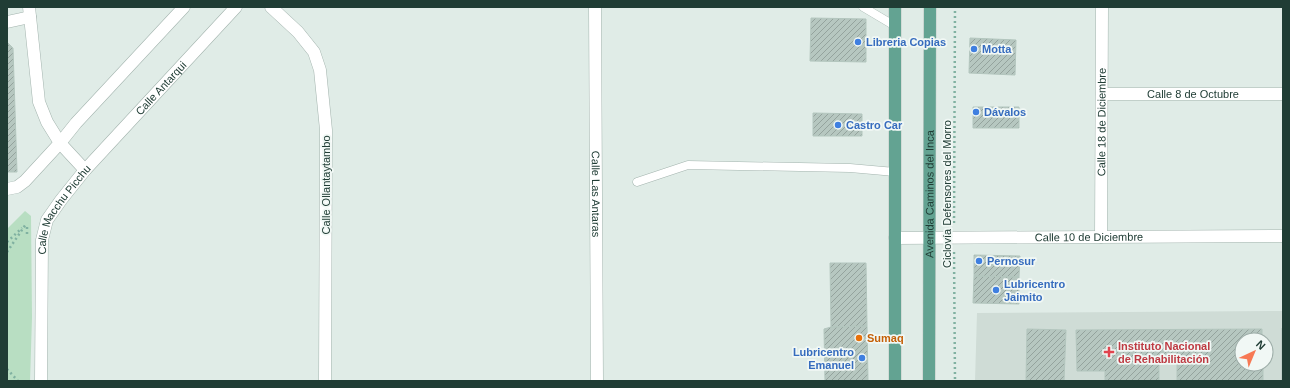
<svg xmlns="http://www.w3.org/2000/svg" width="1290" height="388" viewBox="0 0 1290 388" font-family="Arial,sans-serif">
	<defs>
		<pattern id="building-hatch" width="6" height="6" patternUnits="userSpaceOnUse"><rect width="6" height="6" fill="#b6c7c0"/><path d="M-1 1l2-2M0 6l6-6M5 7l2-2" fill="none" stroke="#94a39d"/></pattern>
	</defs>
	<rect width="100%" height="100%" fill="#e0ece7"/>
	<path fill="#cfdcd6" fill-rule="evenodd" d="M1283,311V381H975L977,313ZM1242,340H1266V364H1242Z"/>
	<path fill="#b8dec2" d="M25,211L31,216L32,317L30,381H7V229Z"/>
	<path fill="url(#building-hatch)" stroke="#b3c6be" d="M811,18L866,19V62L810,61Z
		M970,38L1016,40L1015,75L969,73Z
		M7,42L13,48L17,172H7Z
		M973,107H1019V128H973Z
		M813,113L862,114V136H813Z
		M974,255L1020,256L1019,277L974,276Z
		M830,263H866L867,326L831,327Z
		M974,276L1019,277V304L973,303Z
		M867,326L868,381H825L824,329L831,327Z
		M1282,328H1283V381H1282Z
		M1027,329L1066,330L1064,381H1026Z
		M1262,329V340H1242V364H1263V381H1177V362H1159V381H1105V371H1077L1076,330Z"/>
	<g fill="none" stroke-linecap="round" stroke-linejoin="round">
		<defs>
			<path id="service" d="M863,7L895,26
				M637,182L688,165L850,168L895,172"/>
			<g id="minor">
				<path d="M29,7L39,102L47,122L60,143L85,170"/>
				<path d="M271,7L298,32L314,52L320,70L326,130L325,381"/>
				<path id="s1" d="M595,7L597,381"/>
				<path d="M7,22L30,17"/>
				<path id="s2" d="M1102,94H1283"/>
				<path d="M7,189L17,187L25,181L60,143L76,123L184,7"/>
				<path id="s3" d="M1101,237L1102,7"/>
				<path id="s4" d="M895,238L1283,236"/>
				<path id="s5" d="M41,381L42,240L47,220L61,200L85,170L236,7"/>
			</g>
			<g id="primary">
				<path d="M895,7V381"/>
				<path id="s6" d="M929,381L930,7"/>
			</g>
		</defs>
		<use href="#service" stroke="#a3b4ae" stroke-width="9"/>
		<use href="#minor" stroke="#a3b4ae" stroke-width="13"/>
		<use href="#primary" stroke="#c1c9c6" stroke-width="13"/>
		<path stroke="#80b1a1" stroke-width="2.5" stroke-dasharray="2 3" stroke-linecap="butt" d="M954,223L955,7
			M27,234V224
			M7,242L22,228
			M7,252L26,224
			M954,252L955,381
			M7,369L18,381"/>
		<use href="#service" stroke="#fff" stroke-width="8"/>
		<use href="#minor" stroke="#fff" stroke-width="12"/>
		<use href="#primary" stroke="#63a392" stroke-width="12"/>
	</g>
	<g fill="#3f7fe0" stroke="#f1f8f5" stroke-width="1.5">
		<circle cx="858" cy="42" r="4"/>
		<circle cx="974" cy="49" r="4"/>
		<circle cx="976" cy="112" r="4"/>
		<circle cx="838" cy="125" r="4"/>
		<circle cx="979" cy="261" r="4"/>
		<circle cx="996" cy="290" r="4"/>
		<circle cx="862" cy="358" r="4"/>
	</g>
	<circle fill="#e8710a" stroke="#f1f8f5" stroke-width="1.5" cx="859" cy="338" r="4"/>
	<path fill="#e0444e" stroke="#f1f8f5" stroke-width="1.5" d="M1107 346h4v4h4v4h-4v4h-4v-4h-4v-4h4z"/>
	<g text-anchor="middle" dominant-baseline="central" stroke-width="3.5" stroke-linejoin="round" paint-order="stroke">
		<g font-size="11" font-weight="bold" fill="#366cbe" stroke="#f1f8f5" text-anchor="start">
			<text x="866" y="42">Libreria Copias</text>
			<text x="982" y="49">Motta</text>
			<text x="984" y="112">Dávalos</text>
			<text x="846" y="125">Castro Car</text>
			<text x="987" y="261">Pernosur</text>
			<text x="1004" y="284">Lubricentro<tspan x="1004" dy="13">Jaimito</tspan></text>
			<text x="854" y="352" text-anchor="end">Lubricentro<tspan x="854" dy="13">Emanuel</tspan></text>
		</g>
		<g font-size="11" fill="#203d35" stroke="#f1f8f5">
			<text stroke="none"><textPath href="#s5" startOffset="336">Calle Antarqui</textPath></text>
			<text stroke="none"><textPath href="#s2" startOffset="91">Calle 8 de Octubre</textPath></text>
			<text stroke="none"><textPath href="#s3" startOffset="115">Calle 18 de Diciembre</textPath></text>
			<text transform="translate(326 185) rotate(-90)">Calle Ollantaytambo</text>
			<text stroke="none"><textPath href="#s1" startOffset="187">Calle Las Antaras</textPath></text>
			<text stroke="none"><textPath href="#s6" startOffset="187">Avenida Caminos del Inca</textPath></text>
			<text transform="translate(947 194) rotate(-90)">Ciclovía Defensores del Morro</text>
			<text stroke="none"><textPath href="#s5" startOffset="178">Calle Macchu Picchu</textPath></text>
			<text stroke="none"><textPath href="#s4" startOffset="194">Calle 10 de Diciembre</textPath></text>
		</g>
		<g font-size="11" font-weight="bold" fill="#c56008" stroke="#f1f8f5" text-anchor="start">
			<text x="867" y="338">Sumaq</text>
		</g>
		<g font-size="11" font-weight="bold" fill="#be3a42" stroke="#f1f8f5" text-anchor="start">
			<text x="1118" y="346">Instituto Nacional<tspan x="1118" dy="13">de Rehabilitación</tspan></text>
		</g>
	</g>
	<rect width="1290" height="388" fill="none" stroke="#203d35" stroke-width="16"/>
	<g transform="translate(1254 352) rotate(44)"><circle r="19" fill="#f1f8f5" stroke="#9dada8"/>
	<path d="M0-3L7 15L0 10L-7 15Z" fill="#f77954"/>
	<text y="-6" font-size="11" font-weight="bold" text-anchor="middle" fill="#203d35">N</text>
	</g>
</svg>
